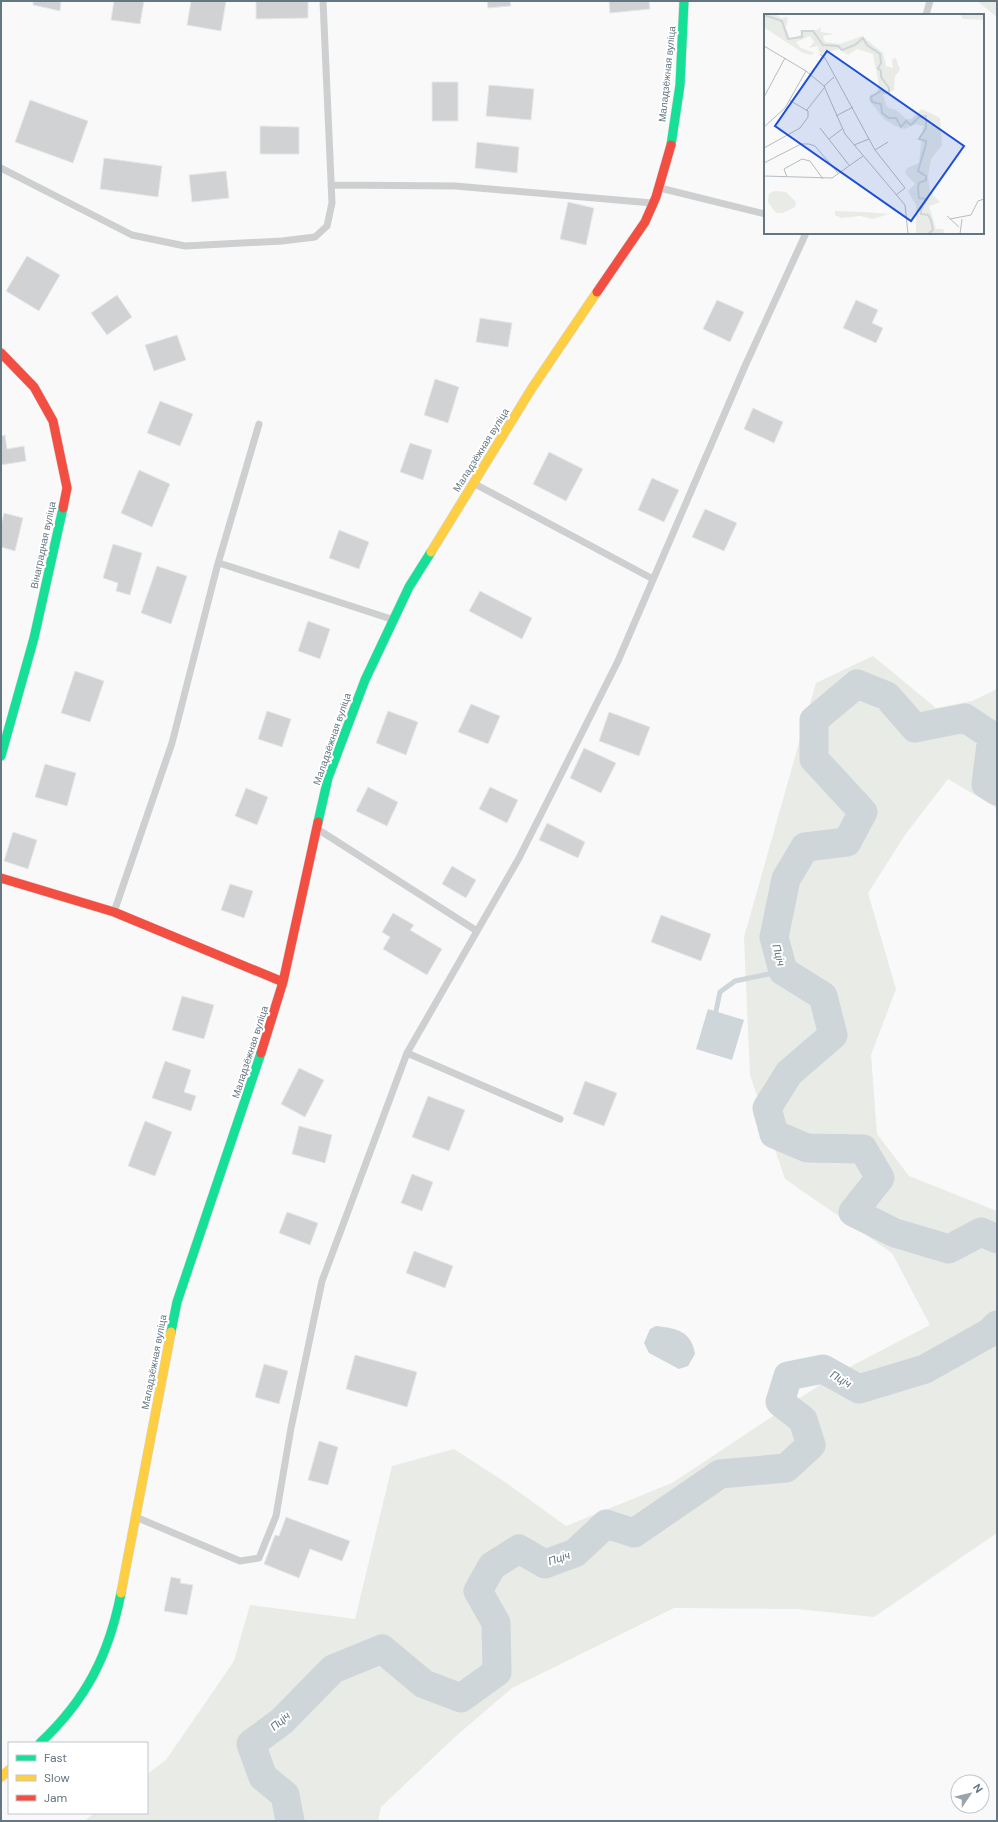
<svg xmlns="http://www.w3.org/2000/svg" width="998" height="1822" viewBox="0 0 998 1822" font-family="'DM Sans',sans-serif">
	<rect width="100%" height="100%" fill="#f9f9f9"/>
	<path fill="#e8ebe6" d="M977,1H997V17Z
		M873,656L936,708L972,701L997,689V808L948,779L905,835L868,893L896,989L871,1055L877,1134L909,1176L997,1211V1533L874,1617L797,1609L674,1608L512,1688L456,1736L381,1807L378,1821H84L95,1813H147V1774L166,1760L234,1661L250,1605L355,1619L392,1466L454,1449L505,1482L566,1526L672,1483L838,1373L930,1325L892,1253L785,1179L750,1075L744,937L816,683Z"/>
	<path fill="#ced6d9" d="M708,1009L744,1020L732,1060L696,1049Z
		M656,1326C677,1328 692,1332 695,1354L688,1366L679,1369L649,1353L644,1343L650,1329Z"/>
	<g fill="none" stroke-linecap="round" stroke-linejoin="round">
		<path stroke="#ced6d9" stroke-width="5" d="M716,1011L720,992L735,981L783,971"/>
		<path stroke="#ced6d9" stroke-width="29" d="M997,791L986,784L992,736L965,718L915,728L887,696L857,684L814,720V759L863,812L847,842L805,847L786,879L774,937L783,971L823,996L833,1035L789,1073L767,1108L774,1134L807,1148L863,1149L880,1178L853,1212L895,1233L949,1249L981,1232L997,1239
			M290,1821L285,1795L263,1777L251,1744L282,1721L333,1669L382,1649L424,1684L461,1698L497,1672L496,1623L478,1591L492,1566L519,1549L545,1564L575,1553L606,1524L634,1533L720,1474L786,1468L811,1445L803,1420L780,1402L788,1376L823,1369L859,1389L925,1369L989,1333L997,1325"/>
	</g>
	<path fill="#d0d2d3" stroke="#e8e8e8" d="M33,1H61L60,11L33,5Z
		M114,1H144L140,24L111,20Z
		M191,1H226L221,31L187,25Z
		M256,1H308V18L256,19Z
		M487,1H510L511,6L488,8Z
		M609,1H649L650,9L610,13Z
		M432,82H458V121H432Z
		M489,85L534,89L531,120L486,116Z
		M30,100L88,121L73,163L15,142Z
		M260,126L299,127V154H260Z
		M477,142L519,147L517,173L475,168Z
		M104,158L162,166L158,197L100,189Z
		M226,171L229,198L192,202L189,175Z
		M568,202L594,208L586,245L560,239Z
		M27,256L60,275L39,311L6,291Z
		M117,295L132,317L107,335L91,313Z
		M717,300L744,312L730,342L703,329Z
		M856,300L878,310L872,323L883,328L876,343L843,328Z
		M480,318L512,323L508,347L476,342Z
		M177,335L186,360L154,371L145,345Z
		M435,379L459,387L448,423L424,415Z
		M160,401L193,414L180,446L147,433Z
		M753,408L783,422L774,443L744,429Z
		M5,435L7,449L24,446L26,461L1,465V436Z
		M410,443L432,450L423,480L400,472Z
		M549,452L583,469L566,501L533,484Z
		M139,470L170,484L152,527L121,513Z
		M652,478L679,490L664,522L638,510Z
		M705,509L737,523L724,551L692,537Z
		M4,513L23,518L15,551L1,547V525Z
		M339,530L369,542L359,569L329,558Z
		M113,544L142,553L130,595L116,591L118,583L103,578Z
		M157,566L187,576L171,624L141,613Z
		M480,591L532,618L522,639L469,611Z
		M308,621L330,629L320,659L298,651Z
		M75,671L104,681L90,722L61,713Z
		M471,704L500,716L488,744L458,732Z
		M267,711L291,719L282,747L258,739Z
		M388,711L418,722L406,755L376,743Z
		M609,712L650,727L639,756L599,741Z
		M584,748L616,763L601,793L570,778Z
		M45,764L76,773L67,806L35,797Z
		M368,787L398,802L387,826L356,811Z
		M490,787L518,800L507,823L479,809Z
		M246,788L268,797L257,825L235,816Z
		M547,823L585,842L578,858L539,840Z
		M13,832L37,840L28,869L4,861Z
		M452,866L476,880L466,898L442,884Z
		M230,884L253,891L244,918L221,910Z
		M393,913L414,925L410,930L442,949L427,975L383,949L390,937L382,932Z
		M661,915L711,934L701,961L651,942Z
		M182,996L214,1005L204,1039L172,1030Z
		M165,1061L191,1070L184,1092L196,1096L191,1111L152,1098Z
		M299,1068L324,1080L305,1117L281,1104Z
		M585,1081L617,1093L604,1126L573,1114Z
		M428,1096L465,1110L449,1151L412,1137Z
		M145,1121L172,1132L155,1176L128,1166Z
		M299,1126L332,1135L325,1163L292,1154Z
		M412,1174L433,1182L422,1211L401,1203Z
		M287,1212L318,1223L310,1245L279,1233Z
		M414,1251L453,1266L445,1288L406,1273Z
		M355,1355L417,1372L407,1407L346,1389Z
		M264,1364L288,1371L279,1404L255,1397Z
		M319,1441L338,1447L328,1485L308,1480Z
		M286,1517L350,1541L342,1561L310,1549L299,1578L264,1564L275,1535L279,1536Z
		M171,1577L181,1579L180,1583L193,1585L187,1615L164,1611Z"/>
	<g fill="none" stroke-linecap="round" stroke-linejoin="round">
		<defs>
			<path id="fast" d="M671,145L680,85L684,1
				M1,756L34,638L63,508
				M318,822L328,778L365,680L409,587L431,552
				M171,1332L177,1302L261,1053
				M40,1743C86,1700 109,1655 121,1593"/>
			<path id="slow" d="M431,552L532,388L597,292
				M121,1593L171,1332
				M1,1777L9,1770"/>
			<path id="jam" d="M597,292L645,222L656,197L671,145
				M1,353L34,387L53,421L67,488L63,508
				M1,878L114,912L283,982
				M261,1053L283,982L318,822"/>
		</defs>
		<use href="#fast" stroke="#d5d6d7" stroke-width="10"/>
		<use href="#slow" stroke="#d5d6d7" stroke-width="10"/>
		<use href="#jam" stroke="#d5d6d7" stroke-width="10"/>
		<path stroke="#cecfd0" stroke-width="7" d="M926,15L930,1
			M1,168L132,235L185,246L282,241L315,237L327,226L332,203L323,1
			M331,185L455,186L652,203
			M660,188L765,214
			M475,484L653,579
			M219,563L391,619
			M319,830L477,931
			M114,912L172,743L217,567L259,424
			M407,1053L560,1119
			M138,1518L240,1561L259,1558L276,1516L291,1428L322,1281L407,1053L519,858L618,661L745,366L806,233"/>
		<use href="#fast" stroke="#16e098" stroke-width="9"/>
		<use href="#slow" stroke="#ffcf43" stroke-width="9"/>
		<use href="#jam" stroke="#f24e42" stroke-width="9"/>
	</g>
	<g text-anchor="middle" dominant-baseline="central" stroke-width="4" stroke-linejoin="round" paint-order="stroke">
		<g font-size="10" fill="#657683" stroke="#fff">
			<text transform="translate(667 74) rotate(-84)">Маладзёжная вуліца</text>
			<text transform="translate(481 450) rotate(-58)">Маладзёжная вуліца</text>
			<text transform="translate(43 545) rotate(-78)">Вінаградная вуліца</text>
			<text transform="translate(332 739) rotate(-71)">Маладзёжная вуліца</text>
			<text transform="translate(250 1052) rotate(-72)">Маладзёжная вуліца</text>
			<text transform="translate(154 1362) rotate(-79)">Маладзёжная вуліца</text>
		</g>
		<g font-size="11" font-style="italic" fill="#60757c" stroke="#fff">
			<text transform="translate(779 955) rotate(75)">Пціч</text>
			<text transform="translate(841 1379) rotate(30)">Пціч</text>
			<text transform="translate(559 1558) rotate(-18)">Пціч</text>
			<text transform="translate(280 1721) rotate(-41)">Пціч</text>
		</g>
	</g>
	<g transform="translate(764 14)">
		<rect width="220" height="220" fill="#f9f9f9"/>
		<path d="M0,0H10L18,4L24,3L22,14L26,25L37,21L36,16H53L56,13L57,18L70,20L59,22L61,28L76,30L98,22L119,39L122,52L129,54L128,45L132,44L136,56L131,62L130,76L119,81L123,93L132,96L142,105H147L158,95L176,104L178,131L167,145L164,162L166,178L176,188L165,192L172,215H179L181,220H152V191L144,177L151,170L141,159L143,154L155,149L159,112L152,110L141,115L131,112L120,105L105,86L106,81L113,79L115,71L109,40L93,35L84,41L75,35L58,40L55,38L54,32L45,34L50,28L46,22L32,28L37,34L51,39L46,41L39,39L1,14L0,25ZM196,0L220,1V6L199,5ZM10,177L22,178L32,188L31,193L19,199H12L4,188L5,180ZM71,197L100,198L125,200L109,205L96,202L77,204L71,201Z" fill="#e8ebe6"/>
		<path fill="none" stroke="#ced6d9" stroke-width="2" d="M0,1L18,7L24,25L38,23V17H49L59,31L74,32L78,36L91,31L99,24L103,31L116,40L117,49L114,54L117,57V63L125,74V78L121,79L118,76L107,83L108,88L117,90L118,99L125,104H132L137,113L142,107L147,111L155,103L162,102V114L155,125L162,127V130L154,157L162,162V166L155,169L154,174L155,184L163,185L157,196V200L164,201L167,206L169,216L164,220"/>
		<path fill="none" stroke="#b5bdc3" stroke-width="1" d="M0,32L42,57L60,72L81,120L141,191L144,220M56,40L61,44L111,136L141,174L132,181M60,72L70,63M0,83L21,44M42,97L61,73M72,102L89,93M0,113L21,94L42,57M56,114L85,151M65,125L78,115M90,131L105,125M0,134L36,114L44,103V97L25,86M111,136L124,128M0,149L37,130H45L51,132L74,159M0,162L68,164L99,142M23,163L20,155L38,145L46,147L59,165M183,202L195,213M186,205L207,201L214,187L220,185M196,220L198,205"/>
		<path fill="#1d4ed8" fill-opacity="0.15" stroke="#1d4ed8" stroke-width="2" d="M63,37L200,132L147,207L11,112Z"/>
		<rect width="220" height="220" fill="none" stroke="#657683" stroke-width="2"/>
	</g>
	<rect width="998" height="1822" fill="none" stroke="#657683" stroke-width="4"/>
	<rect x="8" y="1742" width="140" height="72" fill="#ffffff" stroke="#c1c8cd"/>
	<rect x="16" y="1755" width="20" height="6" fill="#16e098" stroke="#c1c8cd"/>
	<text x="44" y="1762" font-size="12" fill="#657683">Fast</text>
	<rect x="16" y="1775" width="20" height="6" fill="#ffcf43" stroke="#c1c8cd"/>
	<text x="44" y="1782" font-size="12" fill="#657683">Slow</text>
	<rect x="16" y="1795" width="20" height="6" fill="#f24e42" stroke="#c1c8cd"/>
	<text x="44" y="1802" font-size="12" fill="#657683">Jam</text>
	<g transform="translate(970 1794) rotate(55)"><circle r="19" fill="#ffffff" stroke="#c1c8cd"/>
	<path d="M0-3L7 15L0 10L-7 15Z" fill="#99a4ac"/>
	<text y="-6" font-size="11" font-weight="bold" text-anchor="middle" fill="#657683">N</text>
	</g>
</svg>
